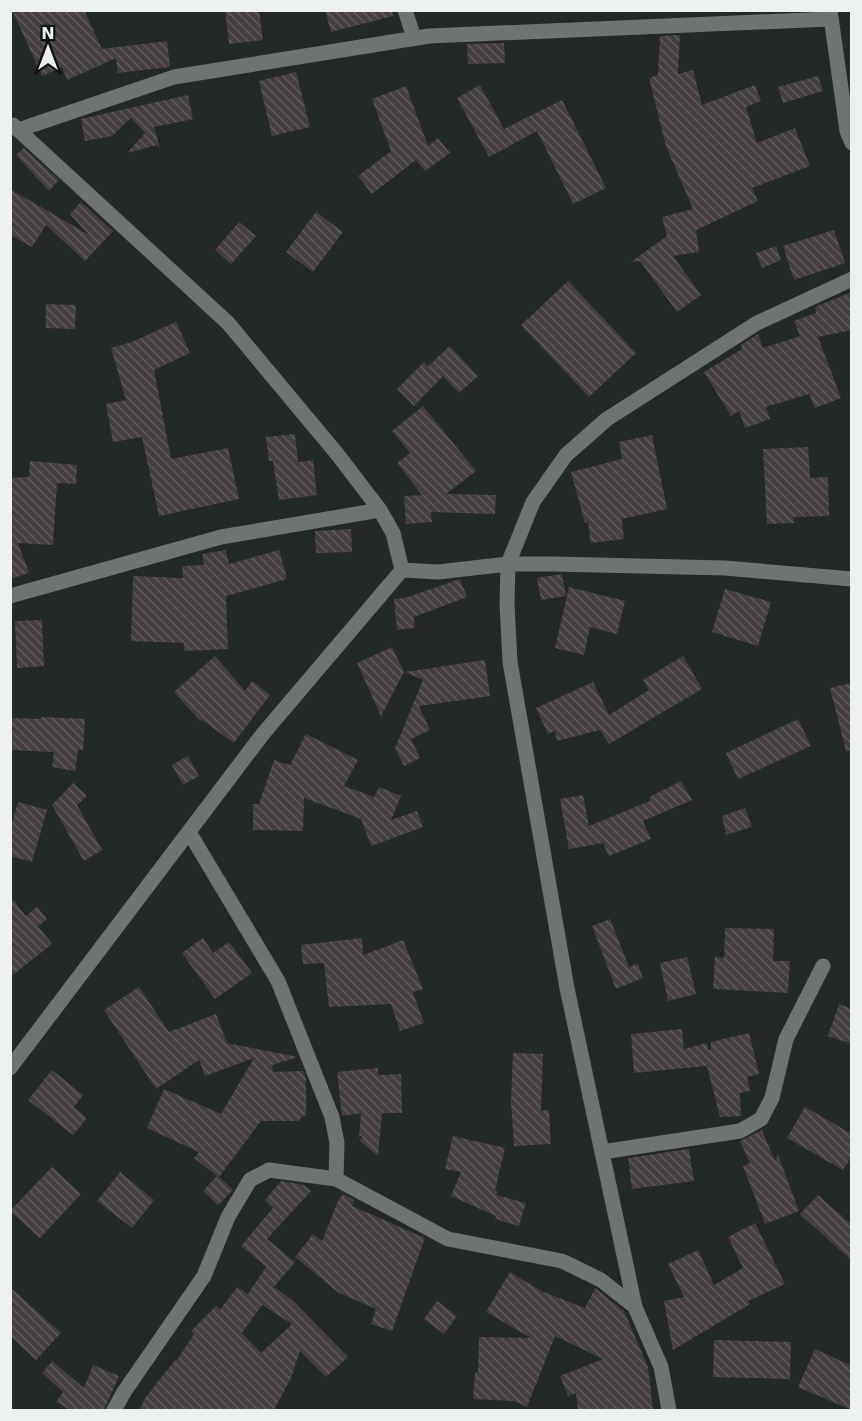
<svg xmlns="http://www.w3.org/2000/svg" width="862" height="1421" viewBox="0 0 862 1421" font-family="'DejaVu Sans',sans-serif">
	<defs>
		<pattern id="building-back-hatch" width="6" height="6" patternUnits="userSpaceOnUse" patternTransform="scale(1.5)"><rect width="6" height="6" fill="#463f3f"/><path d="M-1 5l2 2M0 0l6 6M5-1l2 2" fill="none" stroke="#615b5b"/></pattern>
	</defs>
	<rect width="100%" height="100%" fill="#222927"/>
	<path fill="url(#building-back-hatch)" fill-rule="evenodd" d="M12,10H84L102,49L167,41L170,67L118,73L116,58L67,80L62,67L42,76Z
		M225,10H259L263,40L229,44Z
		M325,10H392L393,16L331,32Z
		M680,35L678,74L693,70L702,105L755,85L761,101L746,107L757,143L795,128L810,166L752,188L758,201L696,230L699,252L673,256L701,295L677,312L640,261L631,262L667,236L662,217L693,209L666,146L649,78L658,75L660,36Z
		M504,43L505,63L468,64L467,44Z
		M296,72L310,127L272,136L259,81Z
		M818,76L823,91L783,103L778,87Z
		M480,85L504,129L562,100L606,188L573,204L537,131L489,157L457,98Z
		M406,86L428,146L438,138L450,153L425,171L416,160L372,194L358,176L391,151L372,99Z
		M188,95L193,119L154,127L160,148L157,145L127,153L145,133L131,118L112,136L85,141L81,119Z
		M24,148L59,180L49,191L16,155Z
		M10,189L89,235L70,214L81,202L113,231L85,261L46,225L32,247L10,235Z
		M316,212L343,232L313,272L286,252Z
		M239,222L256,236L231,264L215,250Z
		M834,230L845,263L794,280L783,246Z
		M776,246L781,260L762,268L756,253Z
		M568,281L636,353L589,397L521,325Z
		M852,292V330L818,337L841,398L815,408L809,394L766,407L770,419L745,428L739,411L731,416L704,372L742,349L741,345L758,334L763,348L800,336L794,321L816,313L815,307Z
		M46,304L76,305L75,329L46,328Z
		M176,322L190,353L154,370L171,459L228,448L239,499L159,516L142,437L113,442L106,404L126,400L111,348L132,342Z
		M450,346L478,376L459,393L443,376L414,406L397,389L424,362L428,366Z
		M423,406L476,471L446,494L496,495L495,514L431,512L432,522L406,524L404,496L422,495L397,463L410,453L392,431Z
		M295,434L298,462L313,460L317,495L279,500L273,461H269L266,437Z
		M652,435L667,509L622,519L624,539L591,543L588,522L585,523L571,472L622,459L619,442Z
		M808,447L810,478L828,477L829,516L793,517L794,523L767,524L763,449Z
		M30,461L77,465L76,484L57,483L53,545L18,543L29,573L10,579V478L29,477Z
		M351,529L352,552L316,553L315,531Z
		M226,550L229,564L279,550L287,579L226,596L228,649L184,651V643L131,641L133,576L183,578L182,566L204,565L202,554Z
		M562,574L566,596L541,600L537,578Z
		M460,579L467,597L414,617L415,628L397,630L394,599L405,598Z
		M569,587L625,601L617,634L590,627L584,655L555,648Z
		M725,589L771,602L758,646L712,632Z
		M42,620L44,666L17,668L15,621Z
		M392,647L404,672L381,716L357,663Z
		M215,656L245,691L252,681L270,695L234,743L202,720L200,721L174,692Z
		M683,656L702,689L609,744L600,730L557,741L555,731L548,734L536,708L593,682L609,715L649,690L643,680Z
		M485,660L490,696L419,706L430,730L411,739L420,758L404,766L395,748L423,680L405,672Z
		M852,683V750L846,751L830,688Z
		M41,717L85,719L83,750H78L75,771L52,767L54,752L10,750V718L41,719Z
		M798,719L811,746L738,779L726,753Z
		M306,734L358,760L344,786L374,797L379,787L401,796L391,820L417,811L423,827L371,846L361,819L304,798L303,831L253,830V804H259L274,760L290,765Z
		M188,756L199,776L183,785L172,765Z
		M681,781L692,800L643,821L651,839L609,856L603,843L569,849L560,799L583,795L589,826L650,801L649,797Z
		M73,783L87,796L77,805L102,850L84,861L52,805Z
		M18,802L47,810L32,862L10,856V830Z
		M745,808L752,827L726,835L722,816Z
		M10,896L26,916L37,907L47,919L38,926L52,944L10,977Z
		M610,919L629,967L638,964L643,978L616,989L592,926Z
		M725,928L774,929L773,961H790L788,993L713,989L715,957L724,958Z
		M203,938L213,953L229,942L252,973L215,999L182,953Z
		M362,938L363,955L403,940L423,989L413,992L424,1023L400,1031L391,1004L329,1007L324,963L303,964L301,945Z
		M687,957L696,994L668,1001L660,963Z
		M139,987L169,1032L216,1014L227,1043L298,1057L272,1065L273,1072L303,1071L306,1079V1114L298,1121H261L219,1177L233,1190L218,1205L203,1191L217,1176L194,1158L199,1152L147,1128L164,1089L221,1114L254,1058L205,1076L199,1060L156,1089L104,1010Z
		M839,1004L852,1009V1044L828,1036Z
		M682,1029L684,1049L707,1043L708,1050H711V1042L749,1033L759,1074L747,1077L750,1091L740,1093L741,1116L720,1117L707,1066L634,1073L631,1034Z
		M513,1053L543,1054L541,1111L549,1110L551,1144L514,1146L511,1103Z
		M378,1068V1075L401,1074L402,1113H382L378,1156L360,1141L363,1134L359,1138L361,1113L342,1116L337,1072Z
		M52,1070L83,1095L74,1107L87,1118L73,1135L28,1100Z
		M805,1107L852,1134V1156L843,1170L787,1138Z
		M762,1130L775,1161L778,1155L799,1211L765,1224L743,1166L750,1163L740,1141Z
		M453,1136L505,1148L495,1190L498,1192L496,1195L526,1203L519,1226L495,1219L496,1216L451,1196L461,1172L445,1169Z
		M689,1149L694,1181L632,1189L628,1158Z
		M52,1167L81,1194L40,1238L10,1211Z
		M120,1172L154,1200L132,1228L97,1201Z
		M281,1181L304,1185L311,1191L267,1239L295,1262L274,1287L292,1300L348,1357L326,1377L300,1351L291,1378L274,1410H140L145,1398L176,1359L177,1360L194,1334L191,1331L216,1306L220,1310L237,1287L248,1294L266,1267L241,1246L273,1208L265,1200ZM262,1305L292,1324L261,1353L242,1333Z
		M343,1194L354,1200L352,1206L425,1238L392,1331L371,1324L376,1309L339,1293L295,1257L313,1234L322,1241L338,1201Z
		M818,1195L852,1225V1261L800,1214Z
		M755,1223L785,1284L748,1301L750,1304L673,1350L664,1301L684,1297L668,1264L698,1250L714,1285L743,1268L728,1237Z
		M510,1272L541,1291L585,1308L595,1288L624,1311L648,1367L653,1410H578L576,1393L568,1396L560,1376L603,1359L555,1336L527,1407L514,1401L473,1399L475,1372H478L479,1337L531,1338L486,1312Z
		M10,1287L61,1333L36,1360L10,1336Z
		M437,1301L457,1316L444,1334L424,1319Z
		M714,1340L791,1342L790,1379L713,1377Z
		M815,1349L852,1366V1410L798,1387Z
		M52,1361L84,1388L93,1365L119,1376L104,1410H70L56,1402L63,1392L42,1373Z"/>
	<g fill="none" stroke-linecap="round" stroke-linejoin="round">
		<path stroke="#6f7372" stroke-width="15" d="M405,10L414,38
			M830,10L847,131L852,143
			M13,125L228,323L338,455L380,510L393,533L402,570
			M18,130L174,77L429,36L830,19
			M10,596L221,537L380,510
			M189,832L278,981L332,1117L337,1143L336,1179
			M10,1068L262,735L402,570L438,572L508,564H554L725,568L852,579
			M602,1152L740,1131L761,1119L772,1098L786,1039L823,966
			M635,1307L567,988L510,662L507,604L508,564L533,502L566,455L607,419L757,323L852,279
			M114,1410L124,1392L204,1276L228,1217L250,1180L269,1170L336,1179L448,1239L562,1261L601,1280L635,1307L661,1367L669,1410"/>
	</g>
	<rect width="862" height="1421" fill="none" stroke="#ecf0ef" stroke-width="24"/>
	<g transform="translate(48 48)" stroke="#0e1110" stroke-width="4.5" paint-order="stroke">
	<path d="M0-4.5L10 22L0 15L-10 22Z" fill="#ecf0ef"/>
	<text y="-9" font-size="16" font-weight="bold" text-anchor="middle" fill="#ecf0ef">N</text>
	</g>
</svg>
